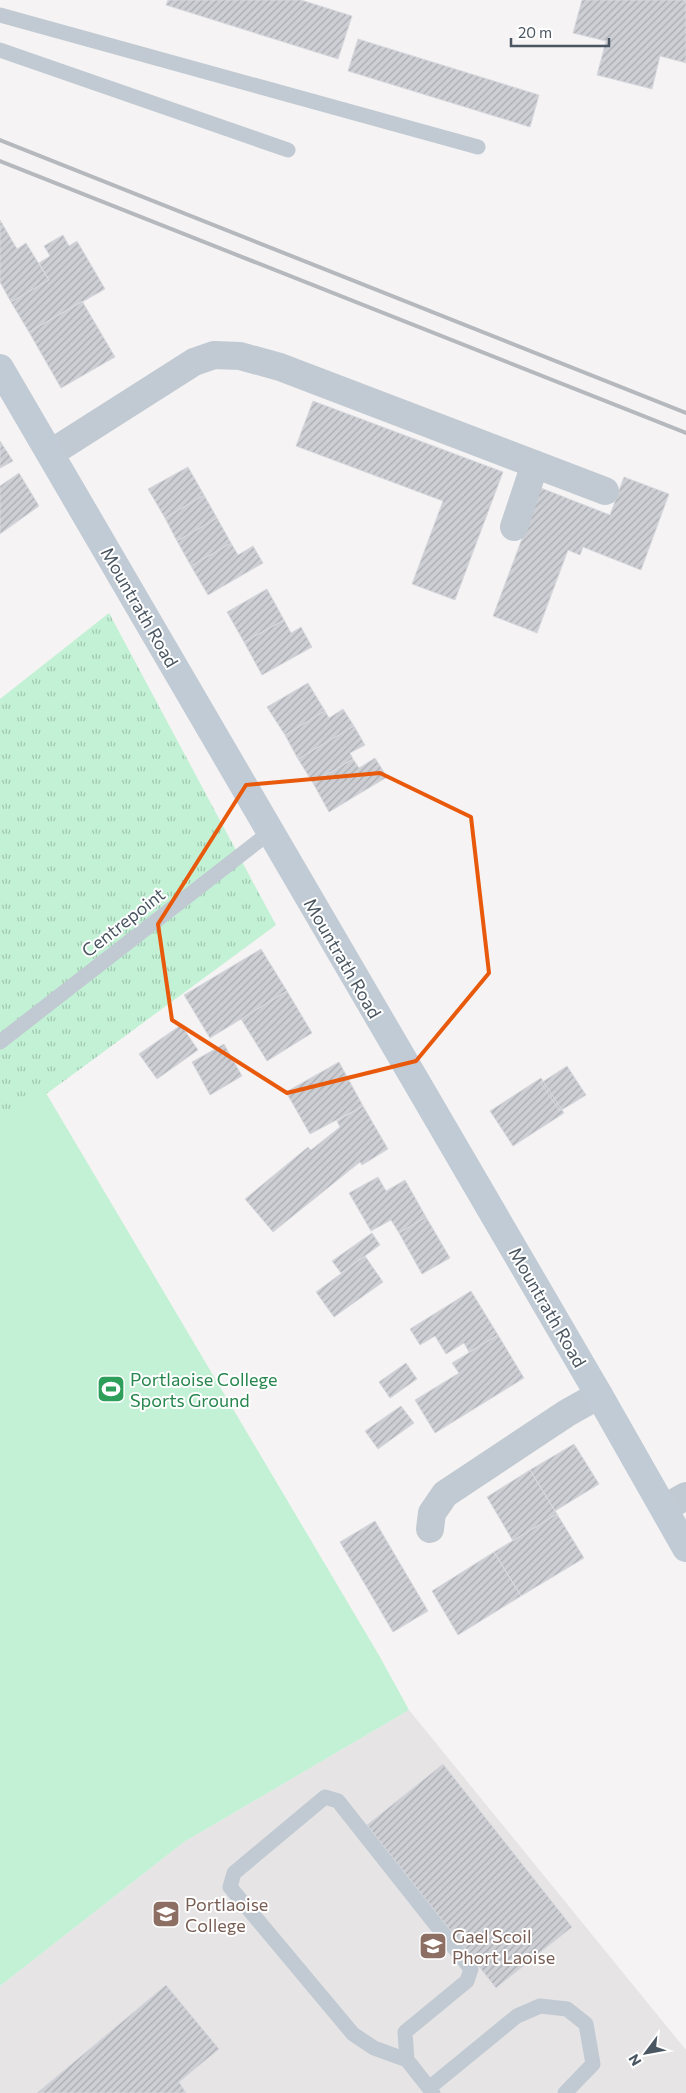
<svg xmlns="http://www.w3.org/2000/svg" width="686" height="2093" viewBox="0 0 686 2093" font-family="Commissioner,sans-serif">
	<defs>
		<pattern id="grass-tufts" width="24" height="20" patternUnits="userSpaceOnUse" patternTransform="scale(1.25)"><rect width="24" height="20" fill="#c3f1d5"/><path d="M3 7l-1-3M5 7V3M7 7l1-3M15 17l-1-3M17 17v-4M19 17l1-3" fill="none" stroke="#a0c6b0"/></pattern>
		<pattern id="building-hatch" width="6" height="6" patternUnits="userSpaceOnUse" patternTransform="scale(1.25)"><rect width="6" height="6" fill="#cdcfd5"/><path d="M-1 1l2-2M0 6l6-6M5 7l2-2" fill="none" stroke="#a8abb0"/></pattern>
	</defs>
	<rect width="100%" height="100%" fill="#f5f3f3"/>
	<path fill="#e6e4e5" d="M409,1710L686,2050V2093H0V1986L184,1842Z"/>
	<path fill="url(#grass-tufts)" d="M109,613L276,925L0,1128V699Z"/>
	<path fill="#c3f1d5" d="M43,1088L380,1657L409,1710L184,1842L0,1986V1121Z"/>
	<path fill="url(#building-hatch)" stroke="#d7d9de" d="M168,0H301L352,16L338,59L166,5Z
		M582,0H686V63L660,56L652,89L597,75L606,41L573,33Z
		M358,39L539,95L530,127L348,71Z
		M0,220L17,249L26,243L49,280L11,302L0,282Z
		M63,235L69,246L77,241L105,289L29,332L11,302L49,280L39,263L50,256L44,246Z
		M82,301L115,357L61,388L29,332Z
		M313,401L503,472L455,600L412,584L443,501L296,446Z
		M0,441L13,461L0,468Z
		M188,467L204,495L165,518L148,489Z
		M19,473L39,506L0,534V486Z
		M624,477L669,494L641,570L583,547L580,555L568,550L537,633L493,616L541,488L610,515Z
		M204,495L217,518L177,541L165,518Z
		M217,518L231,543L191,566L177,541Z
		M231,543L238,555L253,546L263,563L208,595L191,566Z
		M267,589L284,620L244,642L227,612Z
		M284,620L291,633L301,627L312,647L262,675L244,642Z
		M308,683L325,711L285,735L267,707Z
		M343,709L354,726L298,759L285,735L325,711L329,718Z
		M354,726L365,745L350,753L353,759L313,783L298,759Z
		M375,758L387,777L329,812L313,783L353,759L359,768Z
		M261,949L287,991L210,1038L184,995Z
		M287,991L312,1033L267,1061L241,1019Z
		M181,1025L198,1050L157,1079L139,1054Z
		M224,1044L242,1076L210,1095L192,1062Z
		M339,1062L363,1106L310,1134L286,1092Z
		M567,1066L586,1095L560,1111L541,1083Z
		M541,1078L564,1113L513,1146L490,1111Z
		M363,1106L388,1149L362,1165L360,1162L273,1232L245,1199L308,1147L311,1150L340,1127L337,1121Z
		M378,1177L386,1191L405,1180L426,1217L399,1233L391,1220L371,1231L349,1193Z
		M426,1217L450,1258L422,1274L399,1233Z
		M372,1233L380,1245L341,1273L332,1261Z
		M365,1256L383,1282L334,1317L316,1292Z
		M471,1291L498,1335L469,1352L464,1343L446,1354L435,1336L420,1345L410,1329Z
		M498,1335L524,1378L435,1433L415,1400L459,1373L452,1363Z
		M406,1363L417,1379L390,1398L379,1382Z
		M401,1406L414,1423L378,1449L365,1431Z
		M574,1444L599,1484L555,1511L530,1470Z
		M530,1470L557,1514L513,1541L487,1497Z
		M557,1514L584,1558L521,1596L494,1552Z
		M375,1521L428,1611L393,1632L340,1542Z
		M494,1552L521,1596L458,1635L432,1591Z
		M443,1764L572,1927L496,1988L367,1825Z
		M166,1985L219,2049L179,2082L186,2093H37Z"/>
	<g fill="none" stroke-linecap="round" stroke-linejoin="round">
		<path stroke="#c1cad2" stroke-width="15" d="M0,15L478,147
			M0,50L288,150
			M0,1042L270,832
			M407,2060L405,2032L467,1981L471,1969L338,1801L325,1797L234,1873L230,1887L353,2034L374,2048L407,2060L433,2093
			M429,2088L517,2016L540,2006L567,2009L586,2024L593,2064L565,2093"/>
		<path stroke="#c1cad2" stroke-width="28" d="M51,453L194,362L214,355L240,356L280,367L605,491
			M514,527L535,464
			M665,1508L686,1496
			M430,1529L432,1513L445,1494L567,1413L599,1395"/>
		<path stroke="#c1cbd6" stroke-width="28" d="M0,368L599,1395L686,1548"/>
		<path stroke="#b5b8bd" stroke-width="4" d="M0,140L686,413
			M0,161L686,433"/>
	</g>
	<path fill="none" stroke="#e8590c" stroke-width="4" stroke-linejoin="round" d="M380,773L471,817L489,973L416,1061L287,1093L172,1020L158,924L246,785Z"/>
	<defs>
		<symbol id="stadium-square" viewBox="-11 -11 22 22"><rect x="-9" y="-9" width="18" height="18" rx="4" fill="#2e9e5b" stroke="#fff"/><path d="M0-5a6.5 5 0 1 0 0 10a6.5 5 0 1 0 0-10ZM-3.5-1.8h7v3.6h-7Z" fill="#fff"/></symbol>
		<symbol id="school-square" viewBox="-11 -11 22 22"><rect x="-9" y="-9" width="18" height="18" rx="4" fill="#8d6e63" stroke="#fff"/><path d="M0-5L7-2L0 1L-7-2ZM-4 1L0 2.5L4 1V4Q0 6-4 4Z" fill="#fff"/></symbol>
	</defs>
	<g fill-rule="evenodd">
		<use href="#stadium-square" x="95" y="1373" width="32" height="32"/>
		<use href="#school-square" x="150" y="1898" width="32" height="32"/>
		<use href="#school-square" x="417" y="1930" width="32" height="32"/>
	</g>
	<g text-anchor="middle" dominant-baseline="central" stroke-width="4" stroke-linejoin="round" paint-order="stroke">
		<g font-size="18" fill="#4a5661" stroke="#fff">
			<text transform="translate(140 607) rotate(60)">Mountrath Road</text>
			<text transform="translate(123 922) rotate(-38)">Centrepoint</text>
			<text transform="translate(343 958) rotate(60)">Mountrath Road</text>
			<text transform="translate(548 1307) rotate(60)">Mountrath Road</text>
		</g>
		<g font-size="18" fill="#27864d" stroke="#fff" text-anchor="start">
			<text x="130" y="1379">Portlaoise College<tspan x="130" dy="21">Sports Ground</tspan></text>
		</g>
		<g font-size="18" fill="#785e54" stroke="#fff" text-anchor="start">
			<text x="185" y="1904">Portlaoise<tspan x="185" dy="21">College</tspan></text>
			<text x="452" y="1936">Gael Scoil<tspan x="452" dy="21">Phort Laoise</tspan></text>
		</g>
	</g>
	<g transform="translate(646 2053) rotate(238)" stroke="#ffffff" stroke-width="4" paint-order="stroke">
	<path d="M0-4L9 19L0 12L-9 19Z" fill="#4a5661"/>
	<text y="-8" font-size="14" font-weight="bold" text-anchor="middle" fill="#4a5661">N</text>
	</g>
	<path d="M511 38v8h98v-8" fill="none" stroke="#4a5661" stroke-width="2.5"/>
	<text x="518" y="38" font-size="15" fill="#4a5661" stroke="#ffffff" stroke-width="4" paint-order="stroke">20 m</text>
</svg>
